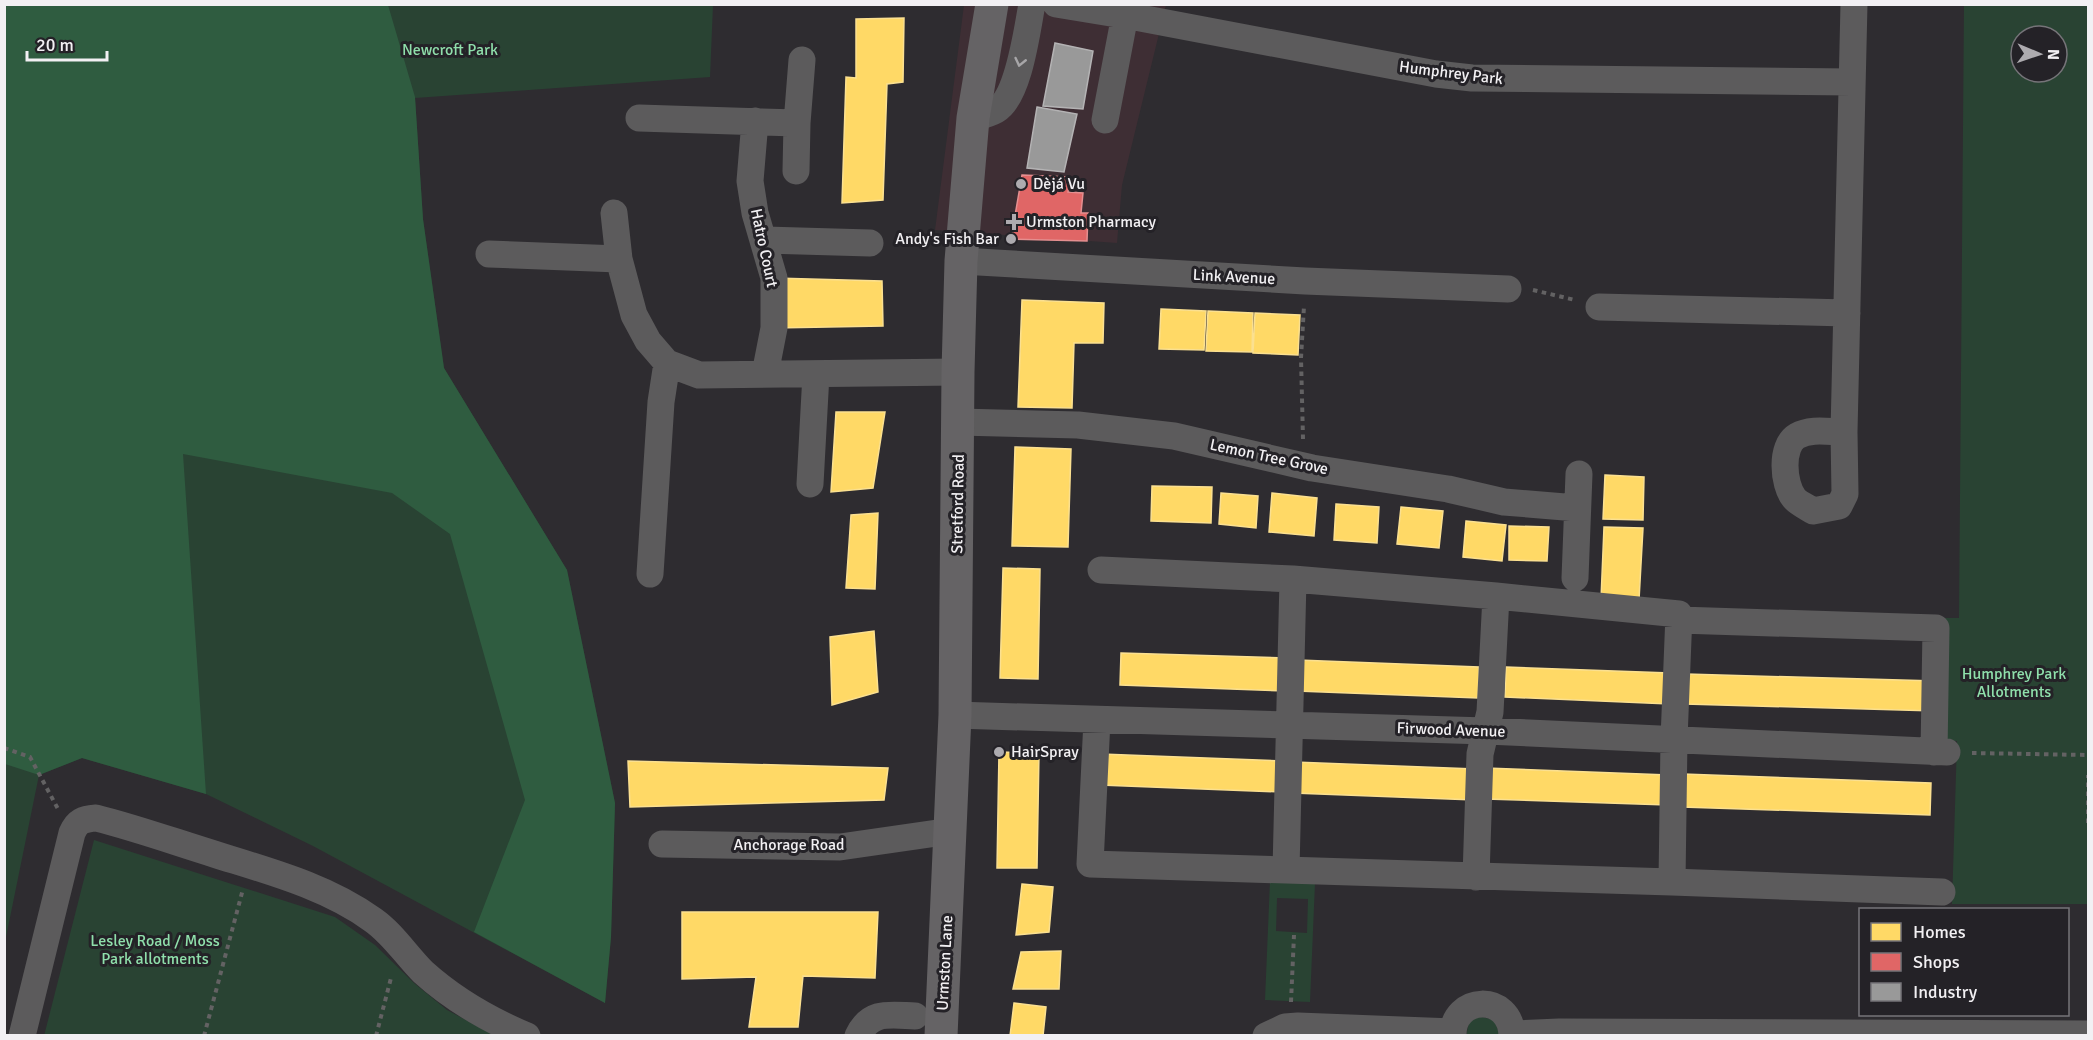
<svg xmlns="http://www.w3.org/2000/svg" width="2093" height="1040" viewBox="0 0 2093 1040" font-family="Signika,sans-serif">
	<rect width="100%" height="100%" fill="#2e2c30"/>
	<path fill="#3e2e34" d="M964,5H1166L1122,185L1117,243L935,230Z"/>
	<path fill="#294333" fill-rule="evenodd" d="M5,5H713L710,77L415,98L423,219L444,368L567,570L615,803L611,937L605,1003L313,846L206,794L82,758L39,775L5,942Z
		M1964,5H2088V904H1952L1957,741L1938,740L1941,618H1959ZM2021,36H2057V72H2021Z
		M94,840L335,917L375,945L414,983L447,1010L494,1035L44,1036Z
		M1270,881L1315,883L1310,1002L1265,1000ZM1277,898L1308,899L1307,933L1276,931Z
		M1478,1016L1494,1020L1500,1035L1466,1036L1469,1023Z"/>
	<path fill="#2f5c40" d="M5,4L388,5L415,97L423,219L444,368L567,570L615,803L611,937L605,1003L474,932L525,800L450,534L392,493L183,454L206,794L82,758L39,775L5,764Z"/>
	<path fill="#ffd966" stroke="#fbe090" stroke-width="1.5" d="M904,18L903,82L887,84L883,200L842,203L846,77L856,78V19Z
		M774,278L882,281L883,326L774,328Z
		M1022,300L1104,303L1103,343H1074L1072,408L1018,407Z
		M1161,309L1206,311L1204,350L1159,349Z
		M1208,311L1253,313L1252,352L1206,351Z
		M1255,313L1300,315L1298,355L1253,353Z
		M836,412H885L873,488L831,492Z
		M1015,447L1071,449L1068,547L1012,546Z
		M1605,475L1644,477L1643,520L1603,519Z
		M1152,486L1212,487L1211,523L1151,521Z
		M1221,493L1258,496L1256,528L1219,524Z
		M1272,493L1317,498L1314,536L1269,532Z
		M1336,504L1379,507L1377,543L1334,540Z
		M1401,507L1443,511L1439,548L1397,544Z
		M878,513L875,589L846,588L851,515Z
		M1466,521L1506,525L1502,561L1463,557Z
		M1509,526L1549,527L1547,561L1509,560Z
		M1604,527L1643,528L1639,600L1601,599Z
		M1003,568L1040,569L1038,679L1000,678Z
		M874,631L878,692L832,705L830,637Z
		M1121,653L1286,658L1284,691L1120,685Z
		M1298,660L1479,667L1478,698L1297,691Z
		M1506,667L1670,673L1669,704L1505,697Z
		M1686,674L1936,681L1935,711L1685,704Z
		M999,752L1039,753L1037,868H997Z
		M1101,754L1282,761L1281,792L1100,785Z
		M628,761L888,768L884,800L630,807Z
		M1294,762L1475,769L1474,800L1293,793Z
		M1486,768L1668,775L1667,805L1486,799Z
		M1683,774L1931,783L1930,815L1682,807Z
		M1022,884L1053,887L1049,932L1016,935Z
		M682,912H878L875,978L803,976L798,1027H749L756,977L682,979Z
		M1061,951L1059,989H1013L1021,952Z
		M1014,1003L1046,1007L1043,1036H1010Z"/>
	<path fill="#e06666" stroke="#e58f90" stroke-width="1.5" d="M1022,175L1070,177L1068,192L1083,193L1081,213H1088L1087,241L1011,239Z"/>
	<path fill="#999" stroke="#b4b3b4" stroke-width="1.5" d="M1055,43L1093,51L1083,109L1043,106Z
		M1037,107L1077,114L1064,172L1027,168Z"/>
	<g fill="none" stroke-linecap="round" stroke-linejoin="round">
		<path stroke="#636263" stroke-width="4" stroke-dasharray="4.5 4.5" stroke-linecap="butt" d="M1533,290L1575,300
			M1303,439L1301,358L1304,306
			M4,748L30,757L58,809
			M1972,753L2088,755
			M2088,823V775
			M1291,1002L1294,935
			M204,1036L243,889
			M376,1036L391,978"/>
		<path stroke="#5c5b5c" stroke-width="27" d="M1056,4L1135,17L1436,74L1472,78L1852,82
			M639,118L797,123
			M973,118C980,116 989,114 996,110C1019,97 1027,30 1032,4
			M1105,120L1125,15
			M755,121L750,181L755,213L774,278V328L765,374
			M796,171L797,123L802,60
			M614,213L619,259L634,315L648,341L667,363L699,375L958,372
			M765,240L870,243
			M489,254L619,259
			M961,261L1305,281L1508,289
			M1599,307L1847,313
			M959,422L1078,425L1174,436L1312,468L1448,489L1504,502L1577,508
			M1844,432C1829,432 1811,428 1797,436C1780,446 1783,484 1794,498C1798,503 1807,507 1813,511L1839,506L1845,494L1844,432L1854,4
			M810,484L816,374
			M650,574L661,402L667,363
			M1575,578L1579,474
			M1679,620L1936,628L1934,752
			M955,715L1486,731L1947,752
			M1097,720L1090,864L1672,882L1674,739L1679,614L1496,596L1293,579L1101,570
			M662,844L840,847L951,831
			M1286,870L1293,579
			M1476,877L1480,754L1490,712L1496,596
			M1672,882L1942,892
			M1513,1034L1559,1032L2088,1034
			M22,1036L72,833C77,821 83,819 96,818C136,828 175,842 214,854C268,871 326,886 373,920C393,934 406,955 423,972C454,1000 489,1020 527,1036
			M858,1036C870,1010 890,1015 915,1016
			M1266,1036L1285,1027L1298,1026L1453,1032
			M1453,1036C1452,995 1511,992 1512,1036"/>
		<path stroke="#656365" stroke-width="33" d="M941,1036L955,715L958,372L961,261L973,118L992,4"/>
	</g>
	<defs><path id="oneway-chevron" d="M-2-3.5L2.5 0L-2 3.5" fill="none" stroke-width="1.6" stroke-linecap="round" stroke-linejoin="round" transform="scale(1.5)"/></defs>
	<use stroke="#a7a6a8" href="#oneway-chevron" transform="translate(1020 62) rotate(103)"/>
	<g fill="#adabaf" stroke="#242227" stroke-width="2">
		<circle cx="1021" cy="184" r="6"/>
		<path d="M1011 213h6v6h6v6h-6v6h-6v-6h-6v-6h6z"/>
		<circle cx="1011" cy="239" r="6"/>
		<circle cx="999" cy="752" r="6"/>
	</g>
	<g text-anchor="middle" dominant-baseline="central" stroke-width="6" stroke-linejoin="round" paint-order="stroke">
		<g font-size="16" fill="#8fdfab" stroke="#242227">
			<text x="450" y="50">Newcroft Park</text>
			<text x="2014" y="674">Humphrey Park<tspan x="2014" dy="18">Allotments</tspan></text>
			<text x="155" y="941">Lesley Road / Moss<tspan x="155" dy="18">Park allotments</tspan></text>
		</g>
		<g font-size="16" fill="#f2f0f3" stroke="#242227">
			<text transform="translate(1451 73) rotate(7)">Humphrey Park</text>
			<text transform="translate(764 248) rotate(78)">Hatro Court</text>
			<text transform="translate(1234 277) rotate(3)">Link Avenue</text>
			<text transform="translate(1269 457) rotate(12)">Lemon Tree Grove</text>
			<text transform="translate(958 504) rotate(-89)">Stretford Road</text>
			<text transform="translate(1451 730) rotate(2)">Firwood Avenue</text>
			<text x="789" y="845">Anchorage Road</text>
			<text transform="translate(945 963) rotate(-87)">Urmston Lane</text>
		</g>
		<g font-size="16" fill="#f2f0f3" stroke="#242227" text-anchor="start">
			<text x="1033" y="184">Dèjá Vu</text>
			<text x="1026" y="222">Urmston Pharmacy</text>
			<text x="999" y="239" text-anchor="end">Andy's Fish Bar</text>
			<text x="1011" y="752">HairSpray</text>
		</g>
	</g>
	<rect width="2093" height="1040" fill="none" stroke="#f2f0f3" stroke-width="12"/>
	<rect x="1859" y="908" width="210" height="108" fill="#242227" stroke="#767479" stroke-width="1.5"/>
	<rect x="1871" y="923" width="30" height="18" fill="#ffd966" stroke="#767479" stroke-width="1.5"/>
	<text x="1913" y="938" font-size="18" fill="#f2f0f3">Homes</text>
	<rect x="1871" y="953" width="30" height="18" fill="#e06666" stroke="#767479" stroke-width="1.5"/>
	<text x="1913" y="968" font-size="18" fill="#f2f0f3">Shops</text>
	<rect x="1871" y="983" width="30" height="18" fill="#999999" stroke="#767479" stroke-width="1.5"/>
	<text x="1913" y="998" font-size="18" fill="#f2f0f3">Industry</text>
	<g transform="translate(2039 54) rotate(92)"><circle r="28" fill="#242227" stroke="#767479" stroke-width="1.5"/>
	<path d="M0-4.5L10 22L0 15L-10 22Z" fill="#adabaf"/>
	<text y="-9" font-size="16" font-weight="bold" text-anchor="middle" fill="#f2f0f3">N</text>
	</g>
	<path d="M27 51v9h80v-9" fill="none" stroke="#f2f0f3" stroke-width="3"/>
	<text x="36" y="51" font-size="18" fill="#f2f0f3" stroke="#242227" stroke-width="4.5" paint-order="stroke">20 m</text>
</svg>
